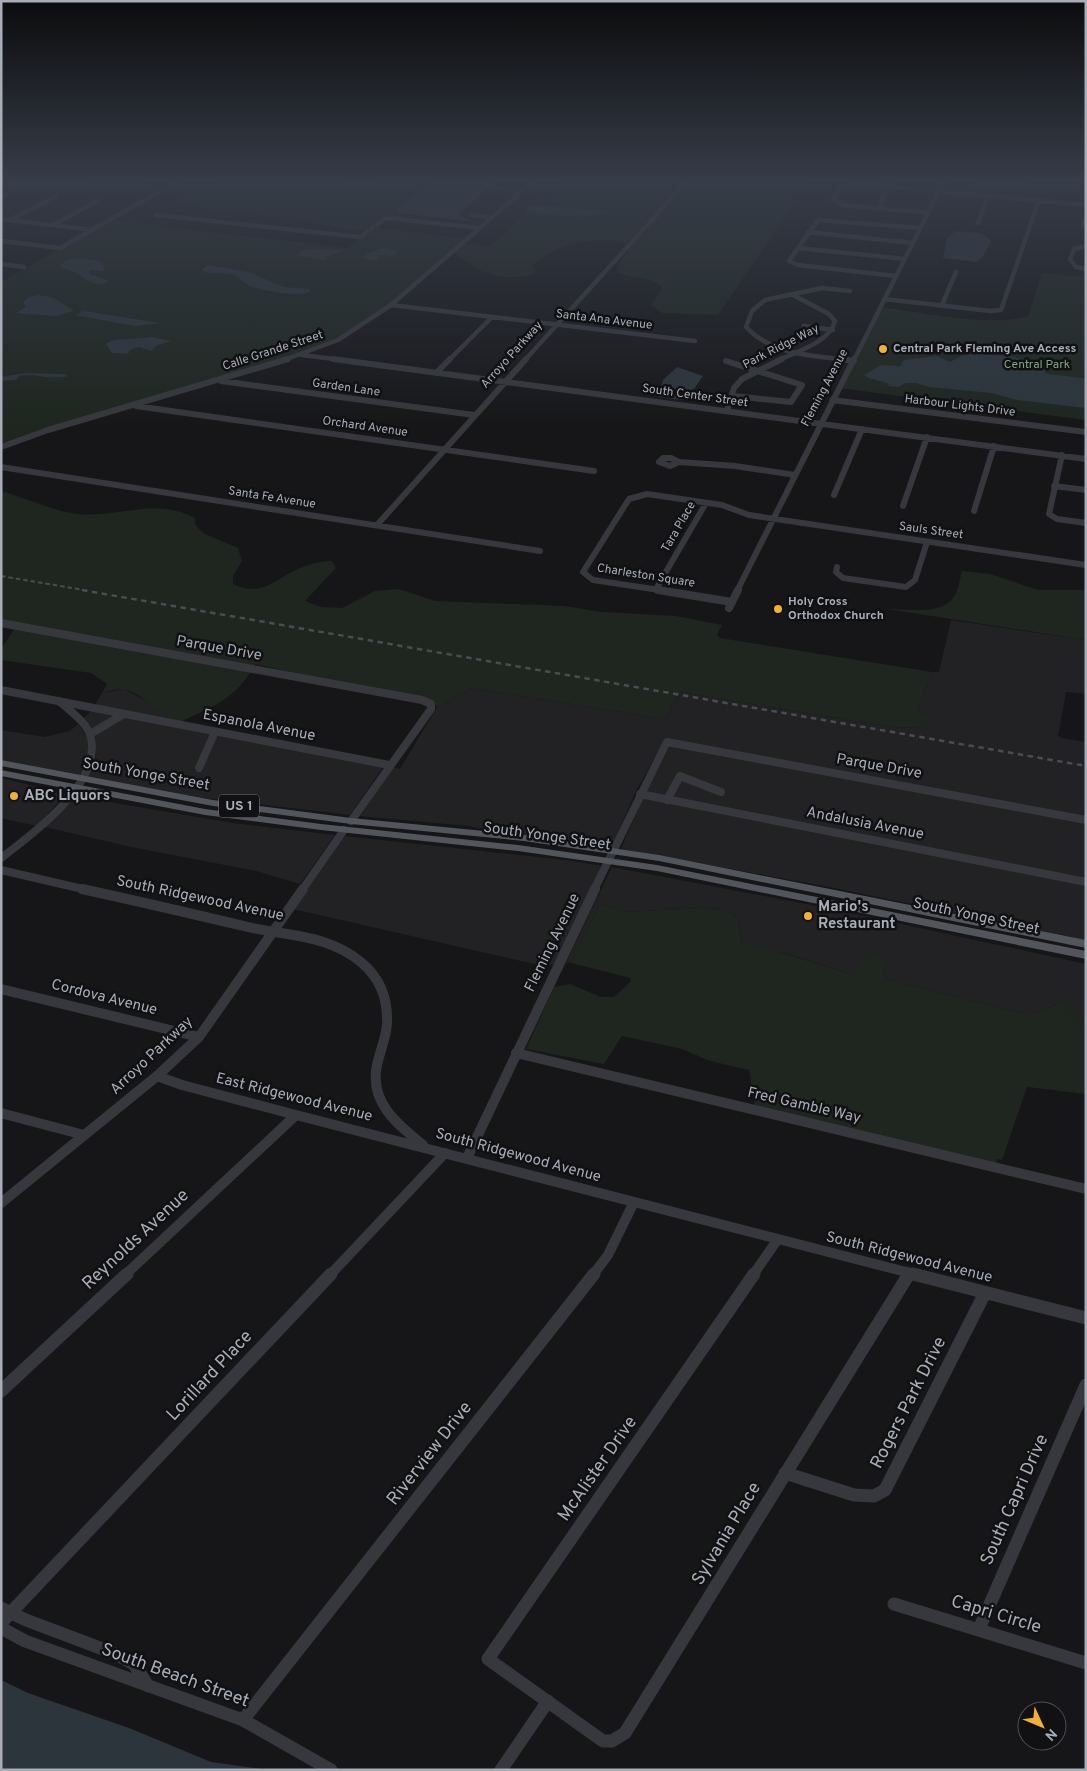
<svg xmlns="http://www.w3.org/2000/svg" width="1087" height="1771" viewBox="0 0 1087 1771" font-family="Overpass,sans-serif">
	<rect width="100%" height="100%" fill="#161618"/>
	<path fill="#222225" d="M951,620L1086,640V694L1066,692L1058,736L1062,738L1086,742V818L665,739L636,791L611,848L496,832L469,826L359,816L392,767L400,769L437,707L472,688L665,719L680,692L892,727L926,728L918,711L932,672H939Z
		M124,689L149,702L173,721L94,706L102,693Z
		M92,710L211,733L194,770L202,771L218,735L383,767L350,815L204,798L87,777L95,764L96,752V739L89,724L83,719Z
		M78,724L88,739V752L86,763L79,776L1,760V730L45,737L70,731Z
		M671,745L1086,822V879L646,793Z
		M1,778L66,794L37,826L9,820L1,818Z
		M74,796L233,823L335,835L300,884L256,871L131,847L45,827Z
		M643,798L1086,884V940L824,886L621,849Z
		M344,836L566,860L603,866L554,964L543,966L293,909Z
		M612,867L827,908L1086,964V1030L1080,1019L1063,1002L1030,1015L889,980L883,973L854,975L784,953L741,944L738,920L728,911L700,908L626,912L601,904L572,962L566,963Z"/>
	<path fill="#1e261f" d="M88,181H147L127,190V194L155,181L129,195L61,189H31C50,185 70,192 88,181Z
		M220,181H434L398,208L399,214L402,215L399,219L381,218L367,230L354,231L305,220L201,208L178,200L177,197L156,196L175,185L209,187Z
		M562,181H684L626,244C598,233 553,246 532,266L536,273C506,283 478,274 454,253L466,243L490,246L529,211L587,216L606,211L535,205Z
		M689,181H809L718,315L662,313L651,305L663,287L653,281L617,273L620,262L629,250L627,248Z
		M110,220L348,248L372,227L469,239L391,305L338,340L302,355L1,447V282Z
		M1042,273L1086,277V420L839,388L880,307C921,312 991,328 1028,316Z
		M1,491C26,498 53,511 78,514C119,518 155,497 195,518L196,526L205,534L238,548L242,561L233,576V584C261,597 271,582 294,571C307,565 318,561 332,561L336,568L305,601L321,607L342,608L375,591L399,589L435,601L565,606L601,612L676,616L722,625L717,635L720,638L932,672L918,711L928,719L926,728L892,727L680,692L665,719L472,688L437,707L435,704L255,664L253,667L1,621Z
		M962,571L990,574L1038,590H1086V640L887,609C907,609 944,616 955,595C959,588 960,578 962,571Z
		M15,628L251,671C234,700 209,708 180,722C159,718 147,695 126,690C119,688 109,691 102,693L107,684L91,673L1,660V649Z
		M601,904L626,912L700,908L728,911L738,920L741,944L757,945L854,975L868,951L888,959L883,973L889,980L1030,1015L1063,1002L1080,1019L1086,1030V1094L1027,1087L1002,1160L997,1159L996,1163L755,1106L749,1070L710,1061L682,1049L622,1036L604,1064L526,1049L554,987L570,984L601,997H614L631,981L630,978L571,963Z"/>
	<path fill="#2c353c" d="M16,181H88L74,188L48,186L31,189L6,186Z
		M348,181H375L371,183L375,185L421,190L434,181H472L492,184L459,213L460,216L471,220L464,221L397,213L398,208L420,190L343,183Z
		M534,205L607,211C595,221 541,215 526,210L528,206Z
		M956,231C968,233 985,230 991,242L982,258L976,262L943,258L947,238Z
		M386,247L399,252L392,256L377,255L380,258C376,261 368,261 364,257L366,254Z
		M311,249L345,250L326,257L327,260L296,256L302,251Z
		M80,258L98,261L103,264L104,271L90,270L89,274L109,281C97,288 89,282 79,275C74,271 66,270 60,266L67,260Z
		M208,265L248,272L284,287L310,289V292C300,297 259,291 248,285C242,282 239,276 232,274C220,271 212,276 201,270Z
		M39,295L54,298L74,311L55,316L16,313L26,307L23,302L29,297Z
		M84,311L161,323L135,326L75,315Z
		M152,337L171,341L156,346L152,351L138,347L130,350L128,354L112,353L106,344C112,337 141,339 152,337Z
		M975,353L1010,356L1034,363L1030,364L1032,365L1046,369L1045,372L1048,374L1083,378L1086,380V408L1017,400L991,393L929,387L916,383H906L898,387L888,386L889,384C881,380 872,381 864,375L881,365L900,366L904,360L937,356L950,362L961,356Z
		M677,367L703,376L694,389L682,394V400L658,397L663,380Z
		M25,373L64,374L68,376C50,381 33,372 19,376L16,380L1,381V377Z
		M1,1680L28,1693L129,1728L211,1762L268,1770H1Z"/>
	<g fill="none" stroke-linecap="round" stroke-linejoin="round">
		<path stroke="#37383d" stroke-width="4.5" d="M978,181L1037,187
			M498,188L523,191
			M1,197L7,194
			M880,209L883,196L889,186
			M927,213L843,205L833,199L840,187L862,184L1086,205
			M156,215L360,237L386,218L480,228
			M471,215L492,218
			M1086,217L1083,226L1086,227
			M1,219L93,230
			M10,220L56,196
			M978,223L988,195
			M53,225L97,201
			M808,232L913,243
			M1,241L60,248L178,181
			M1086,246L1074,249L1070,259L1076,267L1086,269
			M798,248L905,259
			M1,264L24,267
			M896,276L798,265L789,261L818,220L920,228
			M884,299L990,311L1001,310L1039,200
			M391,305L695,341
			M942,305L956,272
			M804,326L833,330
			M302,355L342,360
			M284,360L338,340L391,305L534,181
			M449,360L492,317
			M525,360L687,181
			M779,360C798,351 830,342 835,321L829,314L791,294
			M849,360C813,356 772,355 746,327L752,311L765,300L822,288L850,291
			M854,360L944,181"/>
		<path stroke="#37383d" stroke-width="6" d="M333,359L1086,459
			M838,359L854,361
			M726,361L802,385L791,402L733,396
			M436,373L450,359
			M221,381L474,415
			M832,400L1086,432
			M136,406L594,471
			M727,411L734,388L742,379L782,359
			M1,447L48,430L288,359
			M1062,455L1049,514L1057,519L1086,523
			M663,458H671L679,462L670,466L659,462Z
			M679,462L735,466L795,475
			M1,467L540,551
			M1054,486L1086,490
			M834,495L862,429
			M903,506L927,437
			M974,511L994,446
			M377,525L526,359
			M837,567L836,572L843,578L906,587L915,580L927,542
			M656,589L706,503
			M666,591L593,580L583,572L629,499L647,494L722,505L749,515L1086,565
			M737,591L854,359"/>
		<path stroke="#37383d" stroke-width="8" d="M658,590L732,602
			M729,608L738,590
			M1,623L422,700L431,704V709L351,821
			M1,690L389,765
			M90,734L124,714
			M199,768L215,732
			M640,794L1086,882
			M667,800L680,776L721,792
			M1,858C33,834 101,784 91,738C88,723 70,711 59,701
			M1,870L87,890
			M302,890L344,830
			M594,890L667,742L1086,820"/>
		<path stroke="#37383d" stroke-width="10" d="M82,889C137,901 193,914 248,927C288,936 330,935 362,963C381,979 388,1001 387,1024C386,1038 380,1051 377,1065C369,1102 397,1124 423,1145
			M1,989L199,1037
			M516,1053L1086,1189
			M157,1076L182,1085L296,1115L918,1275
			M1,1113L84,1135
			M467,1158L595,889
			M1,1203L157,1076L199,1037L303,889
			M125,1275L296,1115
			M330,1275L445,1153
			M593,1275L608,1255L634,1202
			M753,1275L778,1239"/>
		<path stroke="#37383d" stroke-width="13" d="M754,1274L488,1659L603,1741H612L625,1733L909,1274
			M913,1274L1086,1318
			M1,1391L127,1274
			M785,1473L854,1495L874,1496L885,1490L985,1293
			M894,1604L1086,1663
			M1,1608L26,1620L116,1654L134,1664L148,1686
			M1,1623L331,1274
			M1,1628L25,1641L243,1720L331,1770
			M979,1629L1086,1385
			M243,1720L594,1274
			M501,1770L548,1701"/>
		<path fill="#53555c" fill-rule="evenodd" d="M1,760L213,800L351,818L524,835L659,855L1086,940V948L659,861L524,841L351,824L213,806L1,766Z
			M1,770L205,809L321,824L518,845L657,865L1086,951V959L657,871L518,851L321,830L205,815L1,776Z"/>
		<path stroke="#4a4c52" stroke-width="2" stroke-dasharray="4.5 3" stroke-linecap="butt" d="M1,576L89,591"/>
		<path stroke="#4a4c52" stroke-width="2.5" stroke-dasharray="5.5 4.5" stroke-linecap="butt" d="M82,590L1086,766"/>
	</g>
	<linearGradient id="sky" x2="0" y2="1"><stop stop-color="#0c0c0d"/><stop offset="0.42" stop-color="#363c48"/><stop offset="1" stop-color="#363c48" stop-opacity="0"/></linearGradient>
	<rect width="1087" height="429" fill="url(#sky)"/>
	<g fill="#f2b134" stroke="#111113" stroke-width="2">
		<circle cx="883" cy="349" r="5"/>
		<circle cx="778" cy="609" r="5"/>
		<circle cx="14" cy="796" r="5"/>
		<circle cx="808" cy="916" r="5"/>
	</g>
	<g text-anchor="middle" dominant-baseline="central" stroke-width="5" stroke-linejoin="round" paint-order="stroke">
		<g font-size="12" fill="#a8adb8" stroke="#111113">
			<text transform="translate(604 320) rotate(7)">Santa Ana Avenue</text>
			<text transform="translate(781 347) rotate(-27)">Park Ridge Way</text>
			<text transform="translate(273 351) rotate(-18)">Calle Grande Street</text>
			<text transform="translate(512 355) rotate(-48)">Arroyo Parkway</text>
			<text transform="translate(346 388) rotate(8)">Garden Lane</text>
			<text transform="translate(825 388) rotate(-62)">Fleming Avenue</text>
			<text transform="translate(695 396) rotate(8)">South Center Street</text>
			<text transform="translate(960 406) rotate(7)">Harbour Lights Drive</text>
			<text transform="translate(365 427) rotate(8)">Orchard Avenue</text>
			<text transform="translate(272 498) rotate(9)">Santa Fe Avenue</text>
			<text transform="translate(679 527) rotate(-60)">Tara Place</text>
			<text transform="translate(931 531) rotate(8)">Sauls Street</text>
			<text transform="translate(646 576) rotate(9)">Charleston Square</text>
		</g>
		<g font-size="12" font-weight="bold" fill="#a8adb8" stroke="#111113" text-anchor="start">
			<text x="893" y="349">Central Park Fleming Ave Access</text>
			<text x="788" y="602">Holy Cross<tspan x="788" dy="14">Orthodox Church</tspan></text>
		</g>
		<g font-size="12" fill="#7fa381" stroke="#111113">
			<text x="1037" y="365">Central Park</text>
		</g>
		<rect fill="#111113" stroke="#7b7e86" stroke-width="1" x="219" y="794.5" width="40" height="23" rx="4"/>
		<g font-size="14" font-weight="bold" fill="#a8adb8">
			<text x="239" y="806">US 1</text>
		</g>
		<g font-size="15" fill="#a8adb8" stroke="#111113">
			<text transform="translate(219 649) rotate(10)">Parque Drive</text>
			<text transform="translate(259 726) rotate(11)">Espanola Avenue</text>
			<text transform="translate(879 767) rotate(10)">Parque Drive</text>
			<text transform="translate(146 775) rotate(10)">South Yonge Street</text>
			<text transform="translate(865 824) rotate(11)">Andalusia Avenue</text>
			<text transform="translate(547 837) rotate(8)">South Yonge Street</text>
			<text transform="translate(200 899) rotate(12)">South Ridgewood Avenue</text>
			<text transform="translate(976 917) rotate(12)">South Yonge Street</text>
			<text transform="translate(553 943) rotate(-64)">Fleming Avenue</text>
			<text transform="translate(104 998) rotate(14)">Cordova Avenue</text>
			<text transform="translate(152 1056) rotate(-43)">Arroyo Parkway</text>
			<text transform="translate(294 1098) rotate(14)">East Ridgewood Avenue</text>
			<text transform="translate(804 1106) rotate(13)">Fred Gamble Way</text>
			<text transform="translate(518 1156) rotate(15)">South Ridgewood Avenue</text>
			<text transform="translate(909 1258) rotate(14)">South Ridgewood Avenue</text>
		</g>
		<g font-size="15" font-weight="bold" fill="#a8adb8" stroke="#111113" text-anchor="start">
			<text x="24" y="796">ABC Liquors</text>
			<text x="818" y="907">Mario's<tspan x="818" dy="17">Restaurant</tspan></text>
		</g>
		<g font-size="18" fill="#a8adb8" stroke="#111113">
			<text transform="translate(136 1240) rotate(-43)">Reynolds Avenue</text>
			<text transform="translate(210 1376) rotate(-47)">Lorillard Place</text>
			<text transform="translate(909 1403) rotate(-63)">Rogers Park Drive</text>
			<text transform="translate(430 1454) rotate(-52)">Riverview Drive</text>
			<text transform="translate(598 1469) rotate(-55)">McAlister Drive</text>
			<text transform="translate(1015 1500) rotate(-66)">South Capri Drive</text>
			<text transform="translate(727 1534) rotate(-59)">Sylvania Place</text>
			<text transform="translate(996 1615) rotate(17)">Capri Circle</text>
			<text transform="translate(175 1676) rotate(20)">South Beach Street</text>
		</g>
	</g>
	<rect width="1087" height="1771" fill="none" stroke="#a8adb8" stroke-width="5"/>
	<g transform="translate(1042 1726) rotate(134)"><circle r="24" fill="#111113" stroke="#4d4f55"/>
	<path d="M0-4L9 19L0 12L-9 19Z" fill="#f2b134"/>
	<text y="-8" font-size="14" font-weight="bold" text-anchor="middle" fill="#a8adb8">N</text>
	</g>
</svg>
